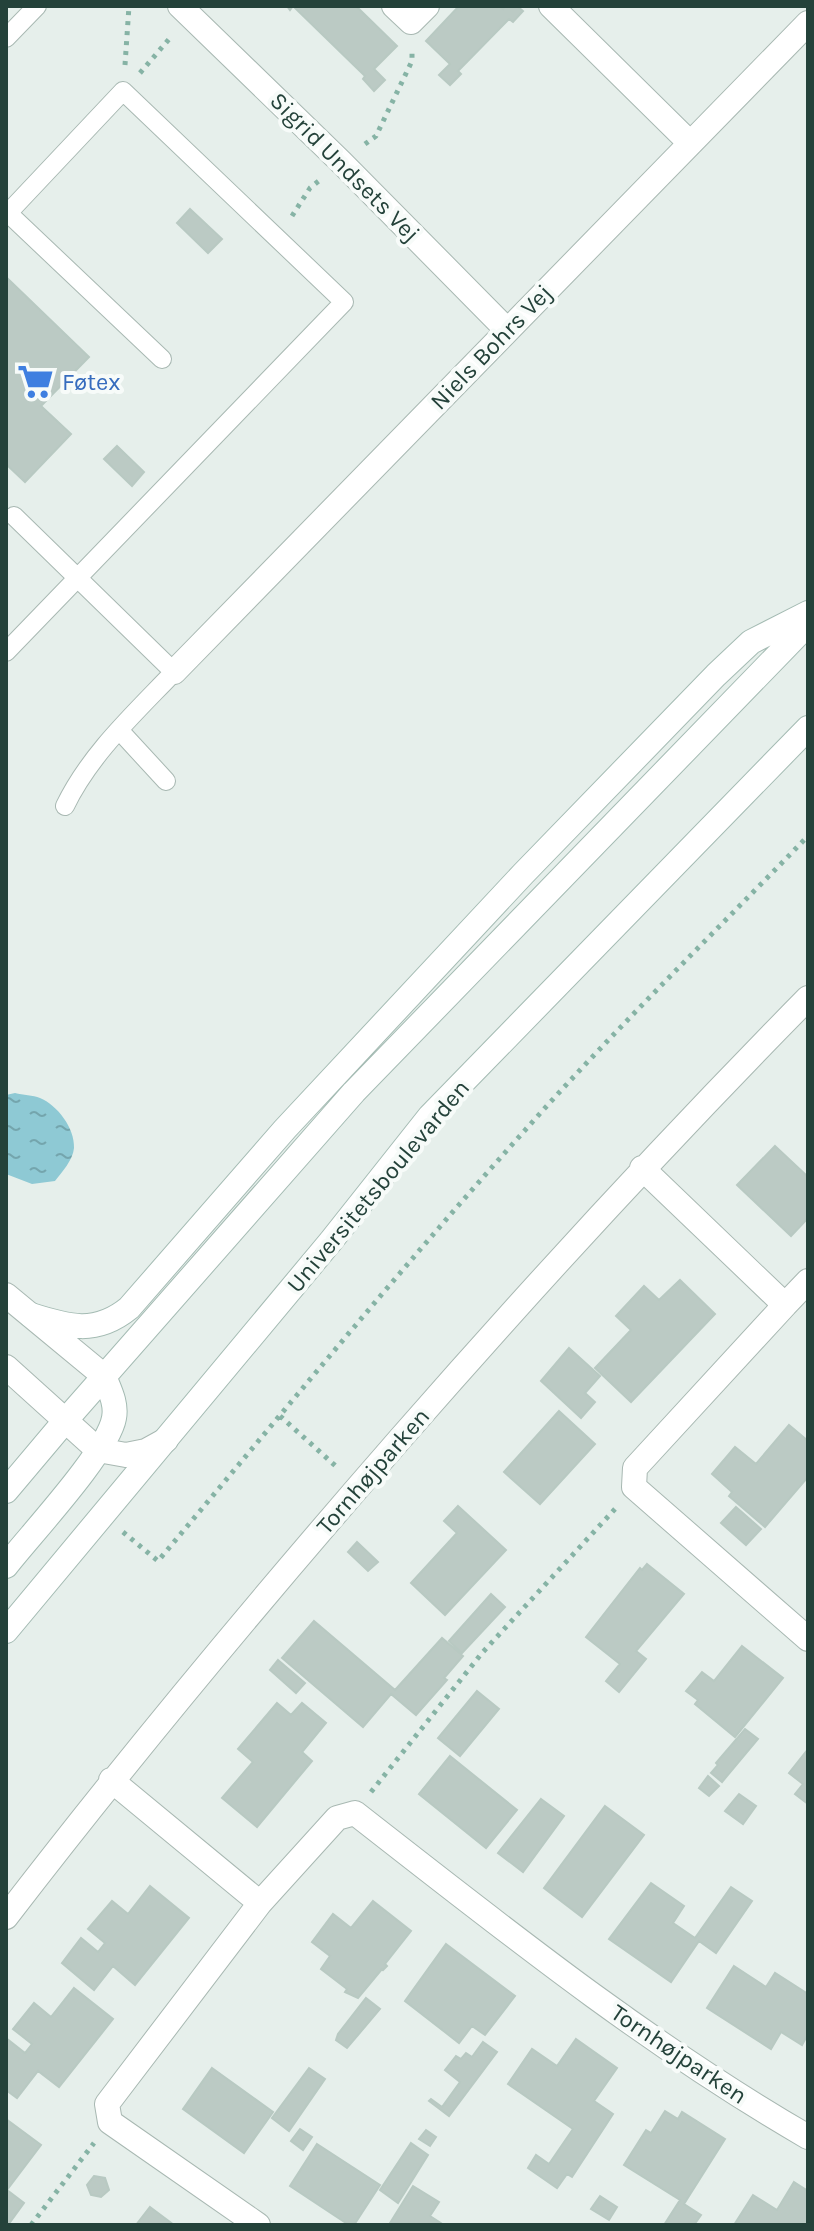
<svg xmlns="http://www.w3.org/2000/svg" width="814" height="2231" viewBox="0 0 814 2231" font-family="Karla,sans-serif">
	<defs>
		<pattern id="water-ripples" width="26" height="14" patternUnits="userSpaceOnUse" patternTransform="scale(2)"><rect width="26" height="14" fill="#8ec9d4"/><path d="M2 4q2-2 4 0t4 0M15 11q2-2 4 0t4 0" fill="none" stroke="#74a5ad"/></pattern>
	</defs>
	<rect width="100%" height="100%" fill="#e6efeb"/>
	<path fill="url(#water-ripples)" d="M15,1093C23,1095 33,1095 40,1098C57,1105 75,1128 74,1148C73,1160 62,1172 55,1181L32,1184L6,1174V1095Z"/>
	<path fill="#bbcac4" stroke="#b8c9c2" stroke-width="2" d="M287,6H356L397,46L374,69L385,80L374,91L363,79L365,76L293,6L290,10Z
		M459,6H499L503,9L506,6H517L523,11L513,22L509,19L458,71L461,74L450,85L439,75L450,64L426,41Z
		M190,209L222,239L208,253L177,223Z
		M6,277L89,357L41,406L71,434L25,482L6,464Z
		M117,446L144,472L132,486L104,459Z
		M775,1146L808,1177V1218L791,1236L737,1185Z
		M680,1280L715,1314L631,1402L595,1368L631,1330L616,1316L644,1286L659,1300Z
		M569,1348L600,1376L585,1393L595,1402L581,1418L541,1381Z
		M559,1411L595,1444L540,1504L504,1472Z
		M789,1425L808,1441V1477L765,1527L729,1496L732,1492L712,1474L735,1447L756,1464Z
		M458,1506L506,1550L445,1615L411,1583L457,1533L444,1521Z
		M736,1507L761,1529L746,1545L721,1523Z
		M357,1542L378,1562L368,1571L348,1552Z
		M647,1564L684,1594L636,1651L646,1659L619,1692L606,1681L620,1664L586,1637L640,1568L642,1570Z
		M491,1594L505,1607L462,1653L449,1641Z
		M314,1621L395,1690L442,1638L463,1656L444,1678L447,1680L416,1715L391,1694L363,1727L282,1658Z
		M742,1646L783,1678L735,1737L695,1704L698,1700L686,1691L702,1672L714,1681Z
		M278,1660L305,1683L296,1693L270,1670Z
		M477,1691L499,1709L460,1756L438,1738Z
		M277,1703L291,1715L302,1703L326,1723L302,1752L312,1761L257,1827L222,1798L253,1762L238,1749Z
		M745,1729L758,1739L722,1782L711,1773L718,1765L716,1763Z
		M808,1749V1804L795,1794L803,1784L789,1773Z
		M450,1756L517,1810L486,1848L419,1794Z
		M708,1776L719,1786L709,1796L699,1788Z
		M739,1794L756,1806L743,1824L725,1811Z
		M541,1799L564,1816L523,1872L498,1853Z
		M605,1806L644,1835L582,1917L544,1888Z
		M651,1883L684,1906L673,1923L695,1938L731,1887L752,1901L716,1953L699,1941L671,1982L609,1939Z
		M150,1886L189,1918L135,1985L113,1966L94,1990L62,1963L81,1938L98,1952L105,1943L88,1929L112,1901L128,1914Z
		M373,1901L411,1931L385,1964L387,1966L383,1970L382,1969L358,1998L345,1992L347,1989L321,1969L330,1956L312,1942L333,1914L351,1928Z
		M446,1944L515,1996L485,2035L472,2026L459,2043L405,2001Z
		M734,1966L766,1987L775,1973L808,1994V2034L802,2045L781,2032L771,2049L707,2008Z
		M74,1988L113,2019L59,2087L38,2071L17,2098L6,2090V2038L25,2053L32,2044L13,2029L34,2003L51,2017Z
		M366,1998L380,2009L347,2048L336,2040L338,2034Z
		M576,2039L617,2068L594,2101L613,2114L572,2177L567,2174L557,2188L528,2168L536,2155L549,2164L573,2129L508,2084L532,2049L557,2066Z
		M483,2042L497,2052L449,2116L429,2101L431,2099L442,2107L460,2082L445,2070L456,2056L461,2059L466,2053L472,2057Z
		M212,2068L273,2112L244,2153L183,2109Z
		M309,2068L325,2079L289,2131L272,2118Z
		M665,2111L678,2119L682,2112L725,2139L684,2204L701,2215L694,2225H664L680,2200L624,2165L646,2130L651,2133Z
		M6,2119L41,2145L7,2190L24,2203L8,2225H6Z
		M300,2129L312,2137L303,2150L291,2141Z
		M426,2130L436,2137L430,2146L419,2139Z
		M411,2143L428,2155L398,2203L380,2190Z
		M317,2144L380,2185L354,2225H349L290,2186Z
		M94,2176L105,2178L109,2190L101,2197L91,2195L87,2185Z
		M794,2182L808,2191V2225H734L753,2195L777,2210Z
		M413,2186L439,2202L430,2216L444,2225L390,2223Z
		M600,2196L617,2207L609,2220L591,2209Z
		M150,2207L174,2225H136Z"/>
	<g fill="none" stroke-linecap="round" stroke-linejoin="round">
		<defs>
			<path id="service" d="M6,38L37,6
				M14,516L174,672C135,713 90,754 65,806
				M6,652L344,302L123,91L8,213L162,359
				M120,731L166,781"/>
			<path id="minor" d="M180,6L341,162L507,330
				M394,6L411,22L427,6
				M551,6L690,143
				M174,672L808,23
				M642,1168L785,1305L635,1468L634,1487L808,1639
				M785,1305L808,1281
				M111,1780L260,1903L107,2104L110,2122L258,2225
				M260,1903L337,1818L355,1813C501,1927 647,2044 808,2137
				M6,1917C132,1753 264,1595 400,1439C532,1288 667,1141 808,998"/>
			<path id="tertiary" d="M6,1295L104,1376
				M6,1367L98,1450L126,1455L146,1451L166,1440"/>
			<path id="secondary" d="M31,1315C68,1327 96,1335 129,1308L285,1129L523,874L716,675L751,642L808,613
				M6,1491L65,1421L354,1092L808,624
				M6,1566C30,1535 108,1452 114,1418C117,1403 109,1389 104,1376
				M6,1631L331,1241L430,1116L808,728"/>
		</defs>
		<use href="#service" stroke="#a8b8b2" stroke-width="20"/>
		<use href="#minor" stroke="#a8b8b2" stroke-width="26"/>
		<use href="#tertiary" stroke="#a8b8b2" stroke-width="26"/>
		<use href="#secondary" stroke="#a4bbb3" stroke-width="26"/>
		<path stroke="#86b3a5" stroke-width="5" stroke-dasharray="4 6" stroke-linecap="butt" d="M125,65L129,6
			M140,73L170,38
			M365,144L376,136L412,61V51
			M292,216L310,188L320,180
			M280,1416L339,1469
			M123,1532L158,1561C280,1416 400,1269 527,1128C617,1027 714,933 808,836
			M371,1792L482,1653L615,1509
			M31,2225L94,2143"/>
		<use href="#service" stroke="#fff" stroke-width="18"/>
		<use href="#minor" stroke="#fff" stroke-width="24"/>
		<use href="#tertiary" stroke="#fff" stroke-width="24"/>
		<use href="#secondary" stroke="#fff" stroke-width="24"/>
	</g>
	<defs>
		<symbol id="supermarket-bare" viewBox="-9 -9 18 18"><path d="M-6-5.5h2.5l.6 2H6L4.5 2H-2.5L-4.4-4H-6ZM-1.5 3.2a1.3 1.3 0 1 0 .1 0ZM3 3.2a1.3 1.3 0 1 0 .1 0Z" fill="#3f7fe0" stroke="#f7fbf9" stroke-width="2.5" paint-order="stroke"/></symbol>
	</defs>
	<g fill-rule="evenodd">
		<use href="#supermarket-bare" x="10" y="356" width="51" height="51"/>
	</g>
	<g text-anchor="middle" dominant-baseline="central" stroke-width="8" stroke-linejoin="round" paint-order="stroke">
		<g font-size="24" fill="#24423a" stroke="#f7fbf9">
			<text transform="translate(345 167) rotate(45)">Sigrid Undsets Vej</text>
			<text transform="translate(491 347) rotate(-46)">Niels Bohrs Vej</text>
			<text transform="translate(378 1186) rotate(-50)">Universitetsboulevarden</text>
			<text transform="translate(373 1471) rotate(-49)">Tornhøjparken</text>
			<text transform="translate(679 2054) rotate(34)">Tornhøjparken</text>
		</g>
		<g font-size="24" fill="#366cbe" stroke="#f7fbf9" text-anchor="start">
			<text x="62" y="382">Føtex</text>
		</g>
	</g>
	<rect width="814" height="2231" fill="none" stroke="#24423a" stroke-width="16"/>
</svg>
